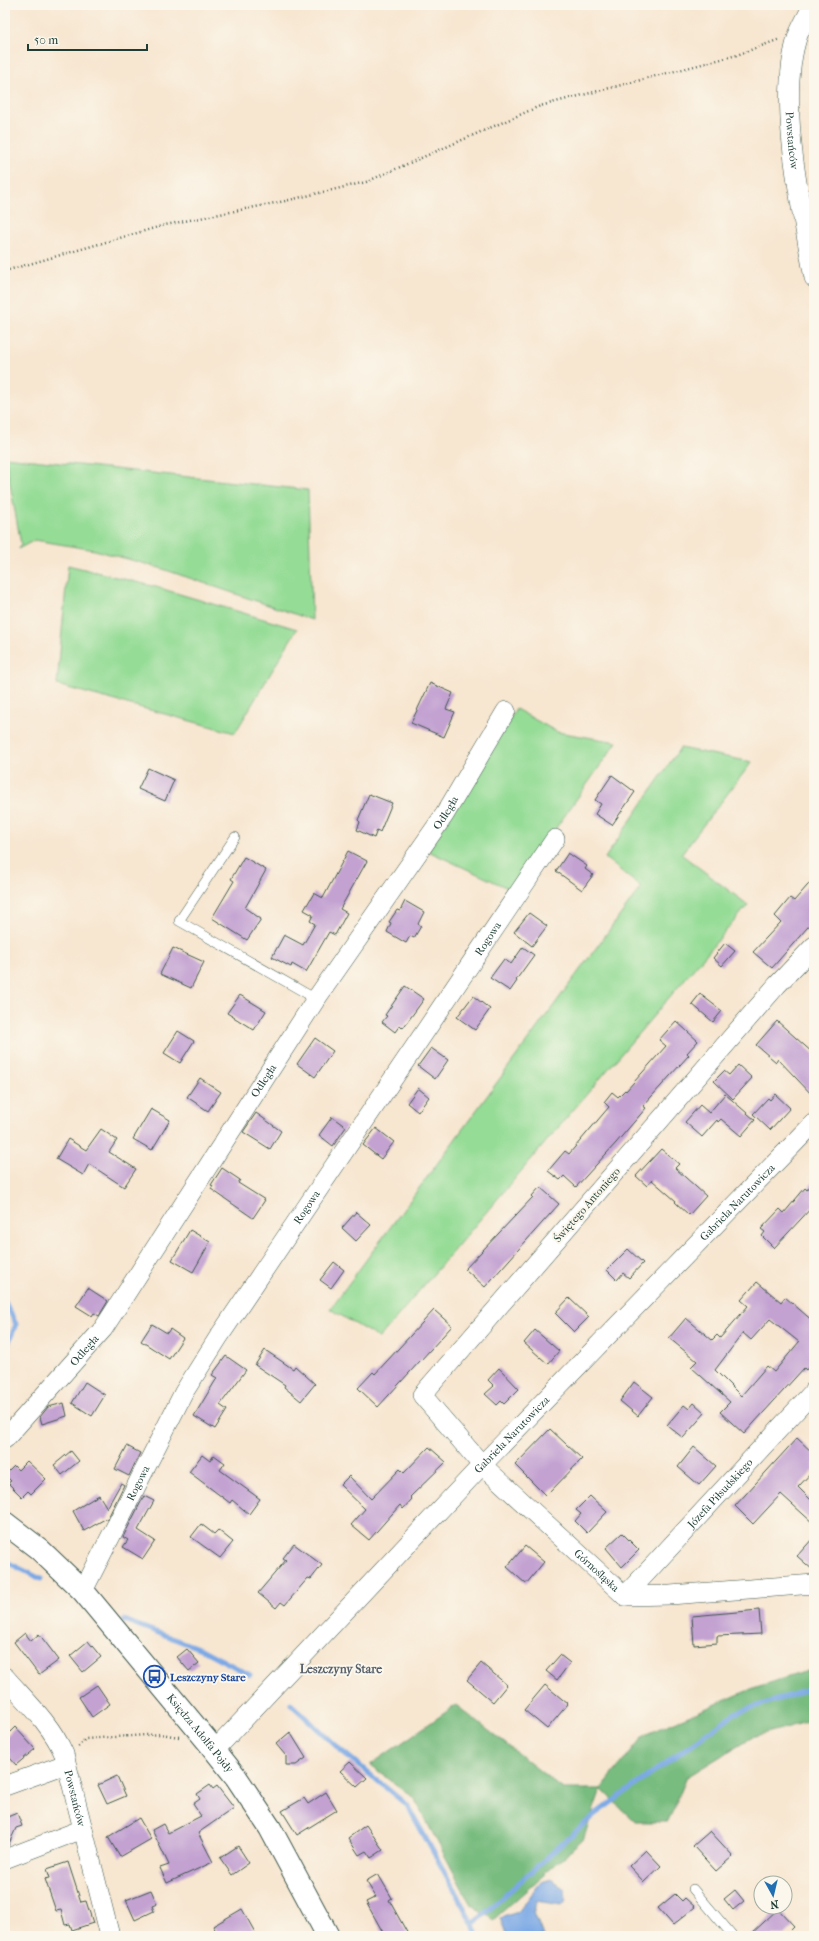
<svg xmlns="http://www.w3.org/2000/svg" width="819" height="1941" viewBox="0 0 819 1941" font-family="'IM FELL French Canon',serif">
	<rect width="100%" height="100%" fill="#fbf7ec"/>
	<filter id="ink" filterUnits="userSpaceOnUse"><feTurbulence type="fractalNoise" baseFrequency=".025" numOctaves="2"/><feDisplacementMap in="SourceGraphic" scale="8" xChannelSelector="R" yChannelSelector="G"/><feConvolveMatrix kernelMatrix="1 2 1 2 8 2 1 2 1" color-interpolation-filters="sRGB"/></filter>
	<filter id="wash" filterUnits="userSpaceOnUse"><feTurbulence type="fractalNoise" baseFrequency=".012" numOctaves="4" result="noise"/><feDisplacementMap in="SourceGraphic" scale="16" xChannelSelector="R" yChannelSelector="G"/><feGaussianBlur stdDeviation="0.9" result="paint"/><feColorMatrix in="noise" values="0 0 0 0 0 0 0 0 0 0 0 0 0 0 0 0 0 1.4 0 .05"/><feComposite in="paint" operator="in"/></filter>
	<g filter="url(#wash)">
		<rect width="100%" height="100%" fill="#f7e6d0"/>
		<path fill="#95dc96" stroke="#5a8c65" d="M5,457L308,490L312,620L160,568L95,550L35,540L18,549L21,544Z
			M68,565L156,587L297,629L235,733L57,685Z
			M516,709L557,732L617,742L512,890L428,851Z
			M680,748L752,762L681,854L748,905L379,1338L330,1309L641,887L605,858Z"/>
		<path fill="#78bc7f" stroke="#4c7c5a" d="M814,1669V1720L752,1737L687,1777L668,1822H635L601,1789L583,1840L493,1920L470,1903L414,1798L370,1765L456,1705L563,1789H601L644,1735L756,1687Z"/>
		<path fill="#7ba9e5" stroke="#4d738c" d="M552,1879L565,1889L566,1900L562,1905L536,1901L534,1912L543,1936H507L500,1918L518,1912L541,1882Z"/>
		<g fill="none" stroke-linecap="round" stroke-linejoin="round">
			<path stroke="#7ba9e5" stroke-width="5" d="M5,1302L16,1324L5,1351
				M5,1561L41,1579
				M124,1620L201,1649L250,1675
				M291,1704L337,1747L408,1806L473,1924L477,1936
				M473,1924L594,1815L735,1713L814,1688"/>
		</g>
		<g id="blocks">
			<path fill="#c3a2d2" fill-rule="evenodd" d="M430,683L453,693L446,709L455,712L444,737L411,723Z
				M148,768L174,780L165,801L138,789Z
				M612,775L635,792L612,825L595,814L601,804L595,800Z
				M369,794L392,803L380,832L377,830L374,838L357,830L360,822L358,820Z
				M348,851L367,861L340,909L347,913L335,935L329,932L306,972L292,964L291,967L272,957L284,935L303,945L315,924L310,921L313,915L304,910L314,893L323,898Z
				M568,853L587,866L585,869L593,875L582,890L556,871Z
				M244,857L266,870L245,908L261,919L247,940L212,918L234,881L231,879Z
				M814,878V920L772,968L753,952L781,922L775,916L790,898L794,901Z
				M405,901L424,912L418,924L421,926L414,938L410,936L406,943L387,932L391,923L389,922L397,910L400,911Z
				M529,913L547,926L532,946L514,932Z
				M725,943L735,951L722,966L713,958Z
				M523,947L534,955L516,980L517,981L510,991L490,978L504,959L511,964Z
				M173,948L204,962L191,988L160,974Z
				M405,986L424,999L403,1028L400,1025L395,1032L382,1022L387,1016L385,1015Z
				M700,994L722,1011L713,1022L692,1004Z
				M240,995L266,1011L254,1030L227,1013Z
				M473,996L490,1009L475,1030L457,1017Z
				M676,1021L698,1041L687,1053L689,1055L643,1106L646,1108L616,1143L576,1187L564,1176L560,1180L548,1171L565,1151L569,1154L609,1107L604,1102L612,1092L618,1097L625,1090L626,1091L666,1046L659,1040Z
				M777,1021L814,1054V1097L778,1059L776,1062L756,1045Z
				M178,1031L194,1041L180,1063L164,1053Z
				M315,1038L333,1051L315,1077L297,1064Z
				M431,1048L448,1060L435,1079L418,1066Z
				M738,1065L752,1078L733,1099L714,1081L724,1071L729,1075Z
				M200,1078L221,1092L208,1111L187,1097Z
				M418,1088L429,1097L418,1112L407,1103Z
				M725,1094L755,1120L741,1136L721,1119L718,1122L717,1120L702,1137L685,1122L700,1105L709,1113Z
				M775,1094L790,1108L770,1130L753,1114L768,1098L770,1100Z
				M151,1109L170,1120L152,1150L133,1139Z
				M256,1113L281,1131L270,1149L243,1132Z
				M332,1117L346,1127L333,1146L319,1135Z
				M376,1128L394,1142L381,1159L363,1145Z
				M101,1129L117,1140L109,1152L136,1169L124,1187L89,1164L83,1175L56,1159L68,1139L86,1150Z
				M661,1149L679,1164L675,1168L706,1196L689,1215L675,1202L676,1201L652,1180L647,1186L636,1176Z
				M222,1168L240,1180L238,1183L265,1200L253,1218L211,1189L213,1186L211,1185Z
				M814,1181V1205L774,1248L762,1236L765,1232L761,1229L780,1209L784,1213L805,1188L807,1190Z
				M540,1187L559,1204L485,1287L465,1269L533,1197L532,1196Z
				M356,1212L371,1225L356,1241L342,1228Z
				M190,1230L210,1242L193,1272L172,1260Z
				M628,1249L643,1263L629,1278L623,1273L617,1280L607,1270Z
				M334,1262L344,1270L331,1288L320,1280Z
				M757,1282L781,1302L785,1297L814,1322V1360L806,1370L804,1368L744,1434L720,1412L730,1402L691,1367L697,1361L669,1338L686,1318L712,1340L717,1335L720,1338L748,1306L741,1300ZM770,1319L799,1342L774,1372L767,1366L741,1396L715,1370L743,1333L751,1340Z
				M88,1288L108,1301L99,1316L94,1313L92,1316L76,1306Z
				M569,1298L589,1317L574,1332L555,1313Z
				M434,1310L452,1326L378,1407L358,1388L373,1372L375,1374Z
				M152,1324L167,1333L170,1329L183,1338L169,1359L141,1341Z
				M535,1330L559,1351L548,1364L524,1343Z
				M265,1350L293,1369L295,1366L315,1384L301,1401L284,1387L285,1385L255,1365Z
				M226,1356L246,1370L220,1405L227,1410L215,1429L194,1416L217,1378L212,1375Z
				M499,1368L519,1389L504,1404L501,1401L497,1405L485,1394L494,1386L488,1380Z
				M85,1382L105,1395L92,1416L72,1403Z
				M634,1382L653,1397L638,1416L620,1401Z
				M64,1403L67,1416L42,1424L40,1417L48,1407Z
				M694,1403L705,1413L683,1438L667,1425L684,1405L689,1409Z
				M550,1429L582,1459L546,1496L515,1465Z
				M797,1438L814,1454V1470L798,1487L814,1503V1524L781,1494L753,1524L735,1506Z
				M127,1446L140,1453L129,1476L115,1469Z
				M429,1447L446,1462L410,1497L412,1499L403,1509L400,1505L369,1540L351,1525L365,1509L340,1485L349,1476L371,1499L400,1469L404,1473Z
				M694,1447L716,1466L699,1485L678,1467Z
				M71,1451L79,1461L62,1475L54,1465Z
				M202,1455L210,1461L214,1455L225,1463L220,1470L260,1499L249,1514L232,1500L230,1503L189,1472Z
				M27,1461L46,1479L31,1494L28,1491L22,1497L8,1483L11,1481L5,1475L14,1466L18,1470Z
				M121,1483L124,1485L107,1520L105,1519L84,1531L73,1511L99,1495L107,1508Z
				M144,1496L154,1501L138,1530L155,1541L143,1559L123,1547L128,1540L123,1537Z
				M590,1496L607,1512L587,1533L575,1521L581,1514L576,1510Z
				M201,1524L214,1534L218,1530L233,1542L220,1558L191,1537Z
				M622,1533L639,1550L622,1567L606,1548Z
				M814,1537V1571L797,1556Z
				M294,1544L322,1565L311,1579L308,1578L285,1605L281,1602L276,1608L258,1593L286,1560L283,1558Z
				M525,1546L544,1562L526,1584L507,1567Z
				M759,1610L761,1634L717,1636V1643L694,1645L692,1616Z
				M25,1633L31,1641L39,1634L59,1660L39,1675L14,1642Z
				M88,1641L101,1657L83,1672L70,1656Z
				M187,1649L199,1663L189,1671L177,1657Z
				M560,1655L570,1663L557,1680L546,1671Z
				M481,1663L507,1685L493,1702L467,1680Z
				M97,1685L110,1704L92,1717L79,1697Z
				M545,1685L568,1704L547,1729L524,1710Z
				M15,1727L35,1749L16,1765L5,1752V1737Z
				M290,1732L306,1758L296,1765H286V1756L276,1744Z
				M350,1762L367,1778L357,1787L340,1771Z
				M117,1776L126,1796L107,1804L98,1785Z
				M210,1785L213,1789L217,1786L234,1808L198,1833L213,1862L167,1883L160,1868L169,1865L152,1830L163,1824L168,1833L201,1816L193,1804L200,1799L197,1794Z
				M326,1792L337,1810L297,1835L282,1811L304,1798L308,1804Z
				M17,1813L22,1826L16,1828L8,1846L5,1847V1818Z
				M139,1818L151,1839L120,1857L108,1837Z
				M366,1825L383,1850L371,1858L366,1851L359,1855L348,1838Z
				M710,1831L733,1856L716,1871L693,1846Z
				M238,1846L249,1863L232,1875L220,1858Z
				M646,1850L661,1866L644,1882L629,1866Z
				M68,1862L81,1902L86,1901L93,1923L72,1930L70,1924L65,1925L61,1910L56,1911L45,1879L50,1878L47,1869Z
				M378,1874L392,1898L389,1900L409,1936H385L366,1902L376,1897L366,1881Z
				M151,1890L157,1904L152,1906L154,1911L135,1920L126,1900Z
				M735,1890L744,1901L733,1910L724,1899Z
				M675,1894L682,1901L685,1898L695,1907L673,1925L658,1908Z
				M242,1909L257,1936H219L213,1926Z
				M778,1909L794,1926L784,1936H749Z"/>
		</g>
	</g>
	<g filter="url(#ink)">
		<use href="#blocks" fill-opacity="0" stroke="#3f564b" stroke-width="1"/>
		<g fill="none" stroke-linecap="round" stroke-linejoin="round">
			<defs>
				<path id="service" d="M235,837L179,921L316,999
					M693,1889L733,1936"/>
				<g id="minor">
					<path id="s1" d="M813,5C808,15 802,25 798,35C776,100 802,211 814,278"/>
					<path id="s2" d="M814,946L777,985L422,1395L482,1465L625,1596L670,1595L814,1584"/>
					<path id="s3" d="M5,1439L103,1329L316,999L445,814L506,711"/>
					<path id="s4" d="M83,1591L184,1392L218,1338L555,839"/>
					<path id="s5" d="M625,1596L814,1391"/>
					<path id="s6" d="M5,1677C26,1701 51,1724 64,1754L110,1936"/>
					<path id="s7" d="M215,1750L482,1465L814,1123"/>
					<path d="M5,1786L66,1764"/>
					<path d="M5,1859L83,1829"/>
				</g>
				<g id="tertiary">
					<path id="s8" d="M5,1523L39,1549L83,1591L209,1743L236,1777L270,1828L328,1936"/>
				</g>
			</defs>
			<use href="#service" stroke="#3f564b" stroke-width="10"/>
			<use href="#minor" stroke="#3f564b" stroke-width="20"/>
			<use href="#tertiary" stroke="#3f564b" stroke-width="24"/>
			<path stroke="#3f564b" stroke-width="2.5" stroke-dasharray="1 3" stroke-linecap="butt" d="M5,271L165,225L285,201L366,182L540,106L737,55L780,39
				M78,1747L85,1739L161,1734L179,1737"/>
			<use href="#service" stroke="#fff" stroke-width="9"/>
			<use href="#minor" stroke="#fff" stroke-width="19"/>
			<use href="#tertiary" stroke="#fff" stroke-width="22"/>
		</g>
	</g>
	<defs>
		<symbol id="bus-ring" viewBox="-11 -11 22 22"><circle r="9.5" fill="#fbf7ec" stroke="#1a4fb4" stroke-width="1.5"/><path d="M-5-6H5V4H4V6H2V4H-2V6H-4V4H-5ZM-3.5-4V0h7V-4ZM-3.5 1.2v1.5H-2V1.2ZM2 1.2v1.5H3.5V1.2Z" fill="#1a4fb4"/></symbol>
	</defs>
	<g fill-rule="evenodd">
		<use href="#bus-ring" x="142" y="1664" width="25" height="25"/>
	</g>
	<g text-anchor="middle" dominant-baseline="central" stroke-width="4" stroke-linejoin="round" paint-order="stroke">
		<g font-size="11" fill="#1f3d34" stroke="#fbf7ec">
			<text stroke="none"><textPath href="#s1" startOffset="140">Powstańców</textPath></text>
			<text stroke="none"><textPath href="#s3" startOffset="767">Odległa</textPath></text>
			<text stroke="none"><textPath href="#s4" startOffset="769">Rogowa</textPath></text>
			<text stroke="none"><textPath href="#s3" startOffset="443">Odległa</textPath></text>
			<text stroke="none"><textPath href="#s7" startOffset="757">Gabriela Narutowicza</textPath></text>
			<text transform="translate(587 1205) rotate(-49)">Świętego Antoniego</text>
			<text stroke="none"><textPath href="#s4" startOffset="445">Rogowa</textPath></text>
			<text stroke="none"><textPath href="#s3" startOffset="119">Odległa</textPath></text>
			<text stroke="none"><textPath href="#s7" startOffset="433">Gabriela Narutowicza</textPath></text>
			<text stroke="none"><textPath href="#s4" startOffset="121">Rogowa</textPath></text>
			<text stroke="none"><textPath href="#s5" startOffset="140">Józefa Piłsudskiego</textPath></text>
			<text stroke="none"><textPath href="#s2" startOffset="844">Górnośląska</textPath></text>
			<text stroke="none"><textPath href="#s8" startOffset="288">Księdza Adolfa Pojdy</textPath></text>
			<text stroke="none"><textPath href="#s6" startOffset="143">Powstańców</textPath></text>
		</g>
		<g font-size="11" font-weight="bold" fill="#164399" stroke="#fbf7ec" text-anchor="start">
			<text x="170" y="1677">Leszczyny Stare</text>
		</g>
		<g font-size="12" font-weight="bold" fill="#58606b" stroke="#fbf7ec">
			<text x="341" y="1669">Leszczyny Stare</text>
		</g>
	</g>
	<rect width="819" height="1941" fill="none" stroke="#fbf7ec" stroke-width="20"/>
	<g transform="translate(773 1895) rotate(172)"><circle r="19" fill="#fbf7ec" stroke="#a3ada2"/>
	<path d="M0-3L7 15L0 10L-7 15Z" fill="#1f6fb2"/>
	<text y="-6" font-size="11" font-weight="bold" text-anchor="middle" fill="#1f3d34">N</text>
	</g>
	<path d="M28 44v6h119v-6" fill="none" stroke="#1f3d34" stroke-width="2"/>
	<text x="34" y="44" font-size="12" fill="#1f3d34" stroke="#fbf7ec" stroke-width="3" paint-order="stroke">50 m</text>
</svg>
